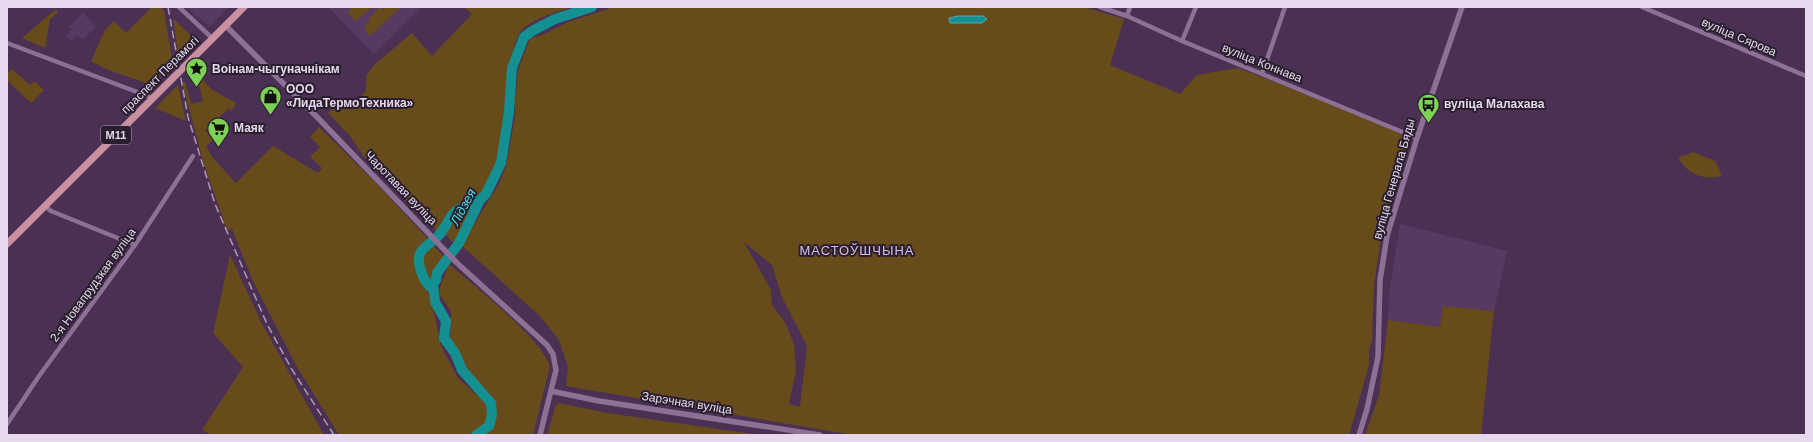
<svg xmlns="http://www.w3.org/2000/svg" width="1813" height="442" viewBox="0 0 1813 442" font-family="Helvetica,sans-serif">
	<rect width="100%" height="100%" fill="#4a3153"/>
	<path fill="#573a62" d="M187,7H229L209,27Z
		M328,7H422L374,54Z
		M83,13L96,27L82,40L78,35L71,41L66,35L72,30L69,27Z
		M1400,224L1507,251L1494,311L1443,306L1440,327L1388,320L1389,294Z"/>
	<path fill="#684b1b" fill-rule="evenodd" d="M152,7H161L164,11L173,64L152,85L108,70L91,61L105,30L114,21L126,33Z
		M353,7H372L356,21L347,12Z
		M380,7L383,10L386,7H401L370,36L364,27L370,21L368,19Z
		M464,7H573C556,12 537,17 523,29C508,42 506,110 505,130C498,151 498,173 485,191C477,202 463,203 453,210C446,214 441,226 438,233L362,154L350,136L328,113L334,108L338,112L348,102L352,105L366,91V76L374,65L412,33L432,56L472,14Z
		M614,7H1084L1124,19L1110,65L1180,94L1197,75L1238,68L1412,135L1401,162L1392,172L1393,191L1382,229L1374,286L1372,341L1369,350V365L1349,435H853L566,386L568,367L559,340L540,316L461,245L499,184L506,166L515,117V100L518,70L530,38L542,35L568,22ZM744,242L772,265L782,297L807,346L800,407L789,404L796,371L794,344L785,322L772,305L771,290Z
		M56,9L58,12L50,19L45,48L22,38Z
		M173,18L191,36L189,48L179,59Z
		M12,69L30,85L34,81L44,90L31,103L7,80V74Z
		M203,80L211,89L236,103L232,111L229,108L205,130L213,140L206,146L212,157L236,183L273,146L318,173L322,168L310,157L320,147L310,137L319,127L377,184L428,239L421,244L414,259L431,299L441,346L458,378L489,406C488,420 483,428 471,435H339L296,365L253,281L232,229L227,230L204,164L182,82H185L191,104L203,101L199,85Z
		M178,85L186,121L155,108Z
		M1693,152L1715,161L1722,176C1702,180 1689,175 1678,158Z
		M476,207L455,244L444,233C453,222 461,208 476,207Z
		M432,244L445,258L436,273L432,286L427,282L420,256L424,250Z
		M230,255L262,324L324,435H212L202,430L243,367L213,333Z
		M449,264C473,285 541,338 550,366L533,435H484L495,419V405L490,394L468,371L450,339L451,311L439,294L441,284Z
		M1443,306L1494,311L1481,435H1365L1379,395L1388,320L1440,327Z
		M559,403L607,413L760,435H547L556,405Z"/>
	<path fill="#159092" stroke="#54a6ad" d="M958,16H983L987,19L982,23H950L949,18Z"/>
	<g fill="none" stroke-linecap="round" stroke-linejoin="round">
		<path stroke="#159092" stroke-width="10" d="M433,289C426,284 424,279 421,271C413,248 428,248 440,234C445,228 448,221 452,215C459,207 470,204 480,200
			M476,435L489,426L492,415L491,403L462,370L455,353L444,338L446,321L435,302L433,284L436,280L437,273L459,243L480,200L486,194L501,163L509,112L512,68L524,37L532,31L555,19L592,7"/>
		<path stroke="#8c7096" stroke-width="4.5" d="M179,7L212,38
			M1100,7L1127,16L1182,41L1417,138
			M1642,7L1806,76
			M1127,16L1130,7
			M1182,41L1196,7
			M7,43L153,98
			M1262,74L1285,7
			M45,206L51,211L135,245
			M7,424L39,376L135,245L193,156"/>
		<path stroke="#8c7096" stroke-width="5.5" d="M225,25L319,119L457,263L547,345L553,354L556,370L540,435
			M551,391L599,401L820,435
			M1359,435L1367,409L1378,357L1380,280L1387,236L1417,138L1462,7"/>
		<path stroke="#ca8fa0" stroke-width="7" d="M7,244L244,7"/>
		<path stroke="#ad9ab4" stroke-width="1.5" stroke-dasharray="8 4" stroke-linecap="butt" d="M168,7L188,117L215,204L267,324L291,368L334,435"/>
	</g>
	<defs>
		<symbol id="sight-pin" viewBox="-11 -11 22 30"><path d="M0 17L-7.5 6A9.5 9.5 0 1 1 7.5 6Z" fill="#7dd154" stroke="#291e2e"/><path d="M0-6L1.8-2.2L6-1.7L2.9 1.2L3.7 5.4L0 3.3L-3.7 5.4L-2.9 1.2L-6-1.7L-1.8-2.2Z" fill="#111"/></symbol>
		<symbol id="shop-pin" viewBox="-11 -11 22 30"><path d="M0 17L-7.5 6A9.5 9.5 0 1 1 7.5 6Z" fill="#7dd154" stroke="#291e2e"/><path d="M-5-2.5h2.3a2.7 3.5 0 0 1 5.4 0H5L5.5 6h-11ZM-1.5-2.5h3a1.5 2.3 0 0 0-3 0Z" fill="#111"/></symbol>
		<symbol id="bus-pin" viewBox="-11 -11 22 30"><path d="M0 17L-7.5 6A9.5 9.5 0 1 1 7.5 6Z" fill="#7dd154" stroke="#291e2e"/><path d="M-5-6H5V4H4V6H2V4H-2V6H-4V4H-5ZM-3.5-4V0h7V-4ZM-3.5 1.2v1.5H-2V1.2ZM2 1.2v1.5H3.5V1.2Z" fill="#111"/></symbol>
		<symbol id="supermarket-pin" viewBox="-11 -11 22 30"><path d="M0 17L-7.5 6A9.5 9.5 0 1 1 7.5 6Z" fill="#7dd154" stroke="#291e2e"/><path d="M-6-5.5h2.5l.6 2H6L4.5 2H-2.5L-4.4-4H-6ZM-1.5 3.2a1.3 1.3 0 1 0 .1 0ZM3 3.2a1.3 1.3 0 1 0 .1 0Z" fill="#111"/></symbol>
	</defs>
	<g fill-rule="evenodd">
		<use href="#sight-pin" x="184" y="56" width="25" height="34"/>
		<use href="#shop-pin" x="258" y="84" width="25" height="34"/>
		<use href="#bus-pin" x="1416" y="92" width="25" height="34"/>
		<use href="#supermarket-pin" x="206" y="116" width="25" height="34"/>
	</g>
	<g text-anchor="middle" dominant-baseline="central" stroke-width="4" stroke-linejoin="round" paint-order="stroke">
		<rect fill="#291e2e" stroke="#aea0b4" stroke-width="1" x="101" y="126" width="30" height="18" rx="3"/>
		<g font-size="11" font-weight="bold" fill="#e7d8ed">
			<text x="116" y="135">М11</text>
		</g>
		<g font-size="12" fill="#e7d8ed" stroke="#291e2e">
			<text transform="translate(1739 37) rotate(23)">вуліца Сярова</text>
			<text transform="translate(1262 63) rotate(22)">вуліца Коннава</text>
			<text transform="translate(160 75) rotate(-45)">праспект Перамогі</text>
			<text transform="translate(1394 179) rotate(-74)">вуліца Генерала Бяды</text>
			<text transform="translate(401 188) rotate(46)">Чаротавая вуліца</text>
			<text transform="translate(93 285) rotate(-54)">2-я Новапрудзкая вуліца</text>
			<text transform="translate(687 403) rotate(9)">Зарэчная вуліца</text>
		</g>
		<g font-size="12" font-weight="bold" fill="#e7d8ed" stroke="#291e2e" text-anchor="start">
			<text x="212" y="69">Воінам-чыгуначнікам</text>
			<text x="286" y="89">ООО<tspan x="286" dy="14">«ЛидаТермоТехника»</tspan></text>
			<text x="1444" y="104">вуліца Малахава</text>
			<text x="234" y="128">Маяк</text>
		</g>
		<g font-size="13" font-style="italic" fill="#43e2e5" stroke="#291e2e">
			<text transform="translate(463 207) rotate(-62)">Лідзея</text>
		</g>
		<g font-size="13" letter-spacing="1" fill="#dabce6" stroke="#291e2e">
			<text x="857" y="250">МАСТОЎШЧЫНА</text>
		</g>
	</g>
	<rect width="1813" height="442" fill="none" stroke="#e7d8ed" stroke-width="16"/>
</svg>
